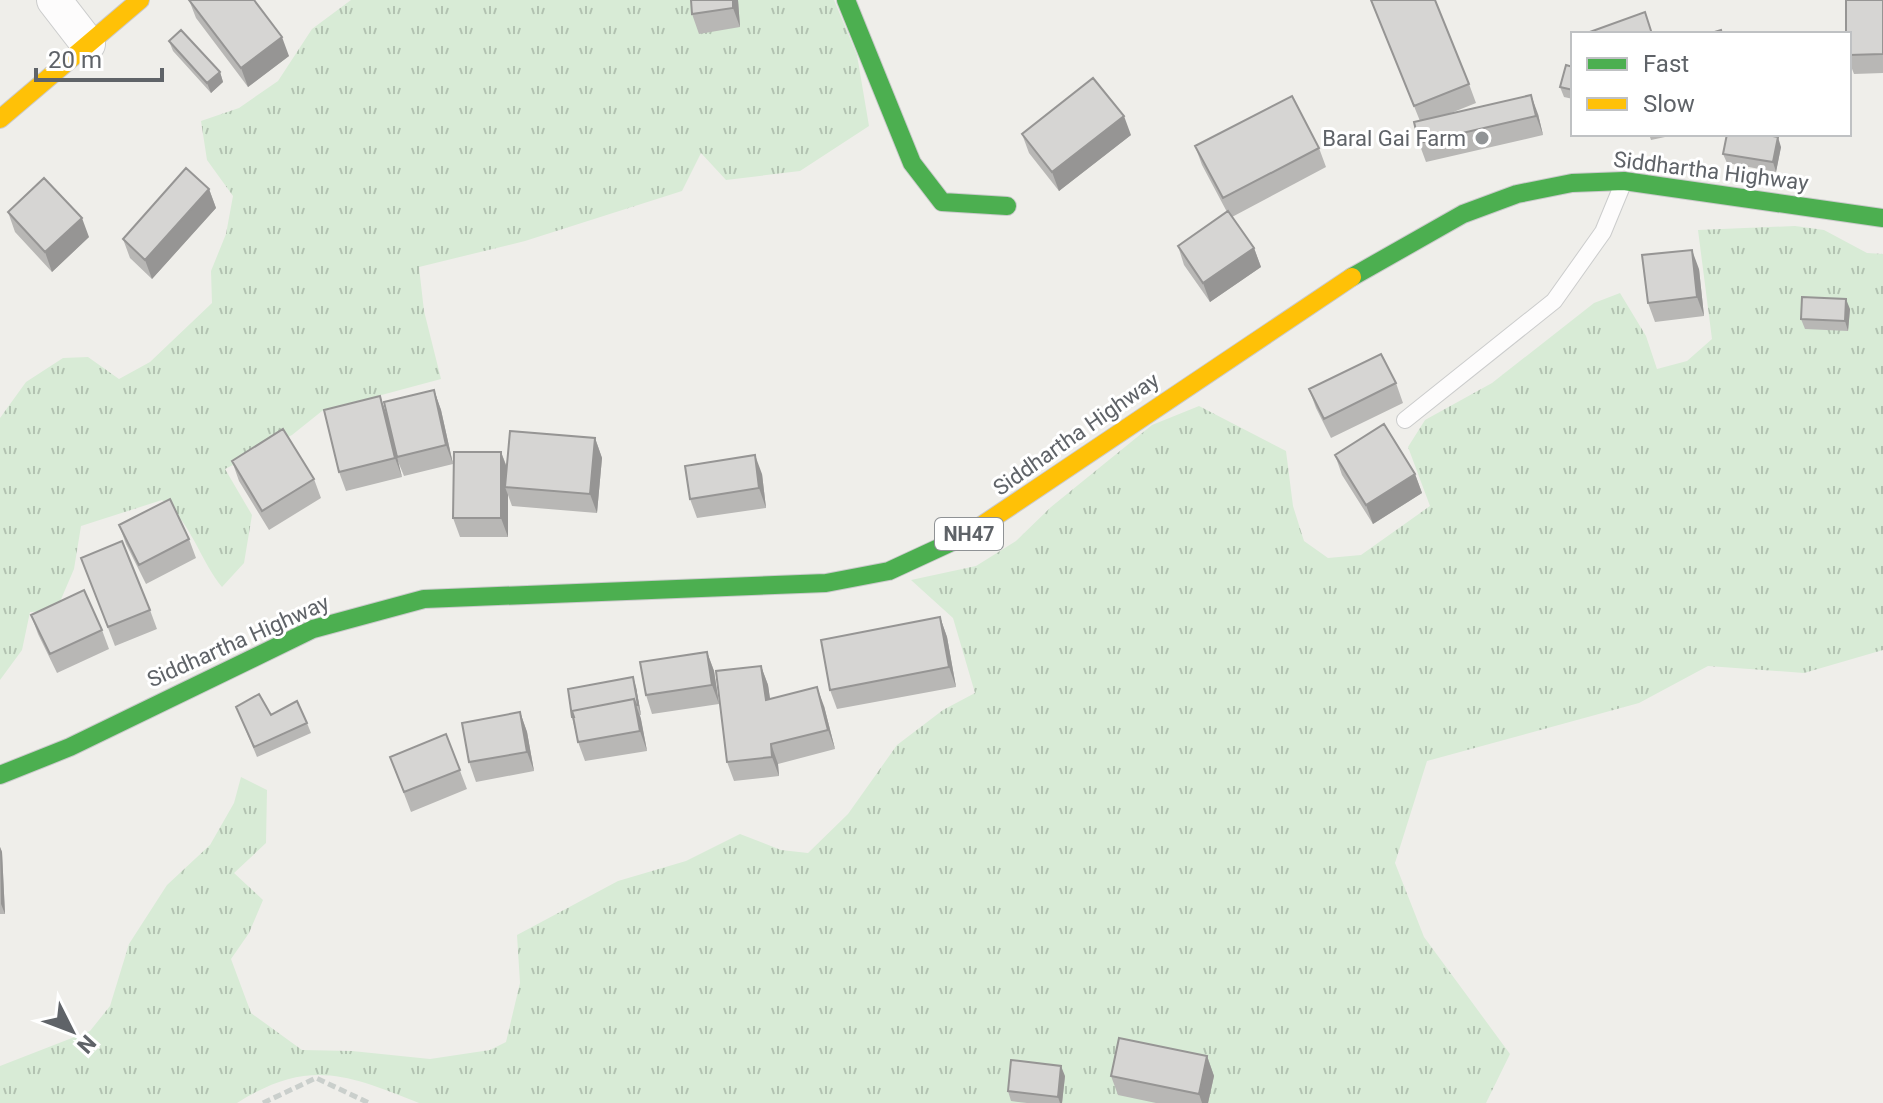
<svg xmlns="http://www.w3.org/2000/svg" width="1883" height="1103" viewBox="0 0 1883 1103" font-family="Roboto,sans-serif">
	<defs>
		<pattern id="grass-tufts" width="24" height="20" patternUnits="userSpaceOnUse" patternTransform="scale(2)"><rect width="24" height="20" fill="#d8ebd6"/><path d="M3 7l-1-3M5 7V3M7 7l1-3M15 17l-1-3M17 17v-4M19 17l1-3" fill="none" stroke="#b2c2b1"/></pattern>
	</defs>
	<rect width="100%" height="100%" fill="#efeeea"/>
	<path fill="url(#grass-tufts)" d="M351,0H834L857,55L869,126L800,171L726,180L701,153L682,191L525,241L419,267L424,311L441,379L322,411L292,435L225,469L252,515L244,563L222,587C200,560 190,520 162,500L81,526L74,569L56,611L30,612L22,650L0,680V418L26,382L63,358L88,357L119,379L150,362L212,303L211,271L226,234L233,196L207,160L201,121L239,108L278,81L312,29Z
		M1795,226L1824,230L1867,253L1883,254V650L1804,673L1708,666L1639,703L1427,761L1395,863L1424,937L1510,1054L1486,1103H419C347,1074 308,1058 237,1103H0V1066L90,1031L110,1006L129,944L167,885L210,845L234,803L241,777L267,790L266,843L234,873L263,900L249,933L231,959L251,1013L302,1050L352,1051L430,1059L490,1050L506,1042L520,983L517,935L618,881L686,861L740,834L781,850L808,853L848,814L897,745L943,710L975,693L953,618L911,580L976,566L1016,541L1051,507L1152,425L1199,406L1286,451L1293,506L1304,541L1328,558L1361,555L1430,506L1408,447L1425,420L1492,383L1594,303L1620,293L1646,336L1657,369L1687,361L1712,339L1698,230Z"/>
	<g fill="none" stroke-linecap="round" stroke-linejoin="round">
		<defs>
			<path id="lane" d="M1405,420L1554,301L1603,232L1622,186"/>
			<path id="street" d="M54,0L88,44"/>
			<path id="fast" d="M846,0L912,163L942,202L1007,206
				M1352,277L1463,214L1517,194L1572,183L1624,181L1883,218
				M0,775L70,747L313,629L424,599L826,583L889,571L969,534"/>
			<path id="slow" d="M0,119L140,0
				M969,534L1352,277"/>
		</defs>
		<use href="#lane" stroke="#cbcccc" stroke-width="18"/>
		<use href="#street" stroke="#cbcccc" stroke-width="36"/>
		<use href="#fast" stroke="#cacacb" stroke-width="20"/>
		<use href="#slow" stroke="#cacacb" stroke-width="20"/>
		<path stroke="#cacfcc" stroke-width="5" stroke-dasharray="8 4" stroke-linecap="butt" d="M263,1103L316,1078L369,1103"/>
		<use href="#lane" stroke="#fdfcfc" stroke-width="16"/>
		<use href="#street" stroke="#fdfcfc" stroke-width="34"/>
		<use href="#fast" stroke="#4caf50" stroke-width="18"/>
		<use href="#slow" stroke="#ffc107" stroke-width="18"/>
	</g>
	<path fill="#b8b7b5" d="M189,0L289,56L248,87L196,18Z
		M738,0L740,27L699,34L692,14Z
		M1371,0L1469,84L1476,103L1446,115L1538,114L1543,135L1426,162L1419,143L1420,121Z
		M1883,0V73L1854,74L1849,61V34Z
		M169,41L220,72L223,82L211,93L173,51Z
		M1573,67V99L1564,97L1560,87Z
		M1022,134L1131,135L1059,191L1029,153Z
		M1649,134H1679L1651,140Z
		M1195,146L1319,148L1326,167L1232,217L1254,248L1261,267L1210,302L1184,265L1178,246L1227,212L1202,165Z
		M1781,147L1776,172L1727,163L1723,154Z
		M209,189L216,208L152,279L130,258L123,239Z
		M8,212L89,237L52,272L15,232Z
		M1699,269L1704,316L1655,322L1648,303Z
		M1850,309L1848,331L1805,329L1801,319Z
		M1396,383L1403,403L1331,438L1316,408L1309,389Z
		M434,390L441,410L453,464L404,476L397,459L402,477L346,491L339,472L380,396L387,416Z
		M595,438L602,458L597,513L512,506L508,495V537H460L453,518L501,452L507,467Z
		M1335,455L1415,474L1422,493L1373,524L1342,475Z
		M232,461L314,479L321,498L269,530L239,481Z
		M762,474L766,508L697,518L690,499Z
		M119,525L189,539L196,558L146,584L126,544Z
		M81,558L150,610L157,629L115,646Z
		M31,615L102,630L109,649L57,673L38,634Z
		M940,617L947,637L956,687L837,709L830,690Z
		M707,652L714,671L719,704L652,714L646,695Z
		M761,666L768,685L770,699L824,706L835,749L778,764L779,776L734,781L727,762Z
		M636,687L641,715H640L647,751L585,761L578,742L572,717Z
		M236,707L307,723L311,733L257,757Z
		M520,712L527,732L534,771L476,782L469,762Z
		M446,734L467,789L411,812L390,757Z
		M0,847L2,852L5,914H0Z
		M1207,1056L1214,1076L1208,1103H1156L1118,1095L1111,1076Z
		M1065,1076L1062,1103H1027L1011,1101L1008,1091Z"/>
	<path fill="#969594" d="M733,0H738L740,27L733,8Z
		M282,37L289,56L248,87L241,68Z
		M220,72L223,82L211,93L207,83Z
		M1531,95L1538,114L1543,135L1536,116Z
		M1124,116L1131,135L1059,191L1052,172Z
		M1778,137L1781,147L1776,172L1773,162Z
		M209,189L216,208L152,279L145,260Z
		M82,218L89,237L52,272L45,252Z
		M1254,248L1261,267L1210,302L1203,283Z
		M1692,250L1699,269L1704,316L1697,297Z
		M1846,299L1850,309L1848,331L1845,321Z
		M434,390L441,410L453,464L446,445Z
		M380,396L387,416L402,477L395,458Z
		M595,438L602,458L597,513L590,494Z
		M501,452L508,471L505,487L508,495V537L501,518Z
		M755,455L762,474L766,508L759,488Z
		M1415,474L1422,493L1373,524L1366,505Z
		M940,617L947,637L956,687L949,667Z
		M707,652L714,671L719,704L712,685Z
		M761,666L768,685L773,719L766,700Z
		M633,677L636,687L641,715L638,705Z
		M817,687L824,706L835,749L828,730Z
		M634,699L641,719L647,751L640,731Z
		M520,712L527,732L534,771L527,752Z
		M771,744L778,764L779,776L772,757Z
		M0,847L2,852L5,914L1,904Z
		M1207,1056L1214,1076L1208,1103H1202L1199,1094Z
		M1061,1066L1065,1076L1062,1103H1060L1058,1097Z"/>
	<path fill="#d6d5d3" stroke="#969594" stroke-width="2" d="M189,0H254L282,37L241,68Z
		M691,0H733V8L692,14Z
		M1371,0H1435L1469,84L1414,106Z
		M1846,0H1883V54L1849,55V34H1846Z
		M1645,12L1652,34H1587V33Z
		M181,30L220,72L207,83L169,41Z
		M1721,30L1722,34H1708Z
		M1566,65L1573,67V90L1560,87Z
		M1093,78L1124,116L1052,172L1022,134Z
		M1531,95L1536,116L1419,143L1414,122Z
		M1292,96L1319,148L1223,198L1195,146Z
		M1727,134H1762L1778,137L1773,162L1723,154Z
		M186,168L209,189L145,260L123,239Z
		M44,178L82,218L45,252L8,212Z
		M1228,211L1254,248L1203,283L1178,246Z
		M1692,250L1697,297L1648,303L1642,255Z
		M1802,297L1846,299L1845,321L1801,319Z
		M1381,354L1396,383L1324,419L1309,389Z
		M434,390L446,445L397,457L384,402Z
		M380,396L395,458L339,472L324,410Z
		M1384,424L1415,474L1366,505L1335,455Z
		M283,429L314,479L262,511L232,461Z
		M510,431L595,438L590,494L505,487Z
		M454,452H501V518H453Z
		M755,455L759,488L690,499L685,466Z
		M170,499L189,539L139,565L119,525Z
		M122,541L150,610L108,627L81,558Z
		M84,590L102,630L50,654L31,615Z
		M940,617L949,667L830,690L821,640Z
		M707,652L712,685L646,695L640,662Z
		M761,666L766,700L817,687L828,730L771,744L772,757L727,762L716,671Z
		M633,677L638,705H636L634,699L572,711L574,717H572L568,689Z
		M259,694L271,715L297,701L307,723L254,747L236,707Z
		M634,699L640,731L578,742L572,711Z
		M520,712L527,752L469,762L462,723Z
		M446,734L460,770L404,792L390,757Z
		M1119,1038L1207,1056L1199,1094L1111,1076Z
		M1011,1060L1061,1066L1058,1097L1008,1091Z"/>
	<circle fill="#919496" stroke="#fff" stroke-width="3" cx="1482" cy="138" r="8"/>
	<g text-anchor="middle" dominant-baseline="central" stroke-width="6" stroke-linejoin="round" paint-order="stroke">
		<rect fill="#fff" stroke="#8f9295" stroke-width="2" x="935" y="518" width="68" height="32" rx="6"/>
		<g font-size="20" font-weight="bold" fill="#5f6368">
			<text x="969" y="534">NH47</text>
		</g>
		<g font-size="22" fill="#5f6368" stroke="#fff" text-anchor="end">
			<text x="1466" y="138">Baral Gai Farm</text>
		</g>
		<g font-size="22" fill="#5f6368" stroke="#fff">
			<text transform="translate(1711 171) rotate(7)">Siddhartha Highway</text>
			<text transform="translate(1076 434) rotate(-35)">Siddhartha Highway</text>
			<text transform="translate(238 641) rotate(-24)">Siddhartha Highway</text>
		</g>
	</g>
	<rect x="1571" y="32" width="280" height="104" fill="#ffffff" stroke="#bfc1c3" stroke-width="2"/>
	<rect x="1587" y="58" width="40" height="12" fill="#4caf50" stroke="#bfc1c3" stroke-width="2"/>
	<text x="1643" y="72" font-size="24" fill="#5f6368">Fast</text>
	<rect x="1587" y="98" width="40" height="12" fill="#ffc107" stroke="#bfc1c3" stroke-width="2"/>
	<text x="1643" y="112" font-size="24" fill="#5f6368">Slow</text>
	<g transform="translate(72 1031) rotate(132)" stroke="#ffffff" stroke-width="6" paint-order="stroke">
	<path d="M0-6L14 30L0 20L-14 30Z" fill="#5f6368"/>
	<text y="-12" font-size="22" font-weight="bold" text-anchor="middle" fill="#5f6368">N</text>
	</g>
	<path d="M36 68v12h126v-12" fill="none" stroke="#5f6368" stroke-width="4"/>
	<text x="48" y="68" font-size="24" fill="#5f6368" stroke="#ffffff" stroke-width="6" paint-order="stroke">20 m</text>
</svg>
